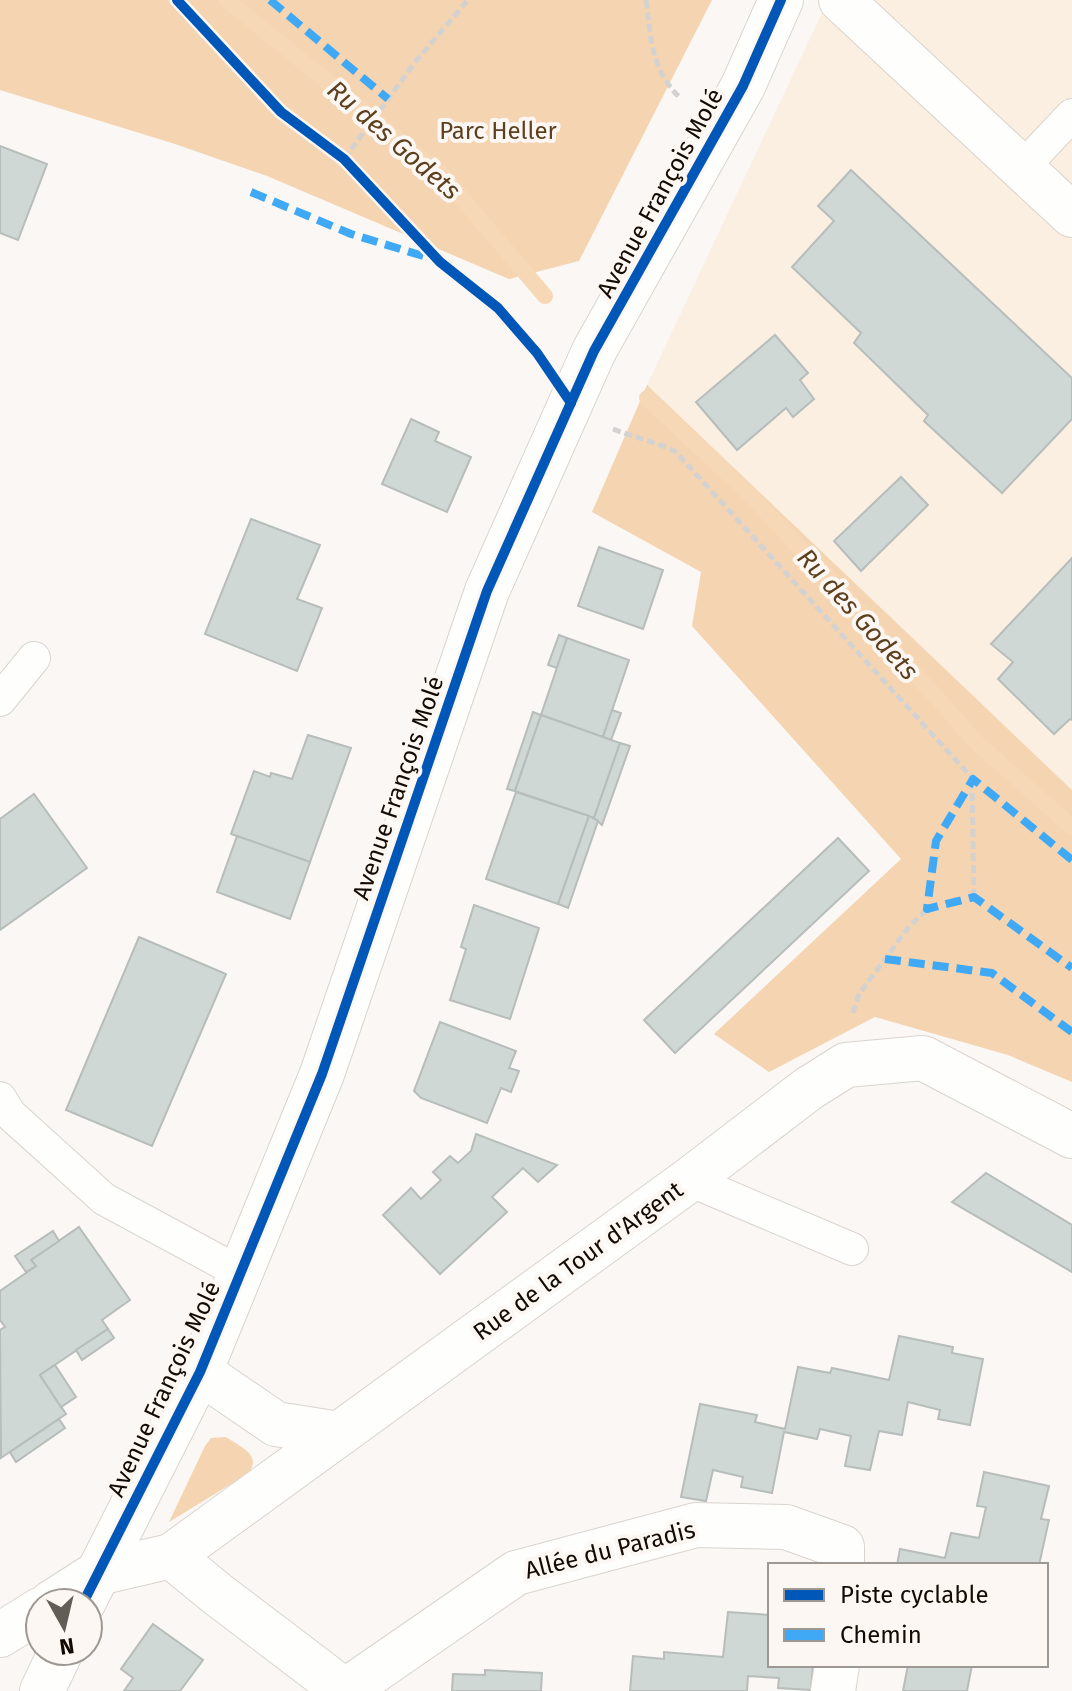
<svg xmlns="http://www.w3.org/2000/svg" width="1072" height="1691" font-family="'Fira Sans',sans-serif">
<rect width="100%" height="100%" fill="#faf7f4"/>
<path fill="#fbefe2" d="M828,0H1072V790L647,385Z"/>
<g fill="#f5d4b1">
<path d="M0,0H712L579,261L509,279L267,176L175,144L0,90Z"/>
<path d="M647,385L1072,790V1082L1008,1055L875,1017L769,1072L714,1034L901,859L692,626L701,572L592,512Z"/>
<path d="M226,1437C240,1447 262,1454 249,1473L169,1522L205,1446L211,1438Z"/>
</g>
<g fill="none" stroke-linecap="round" stroke-linejoin="round">
<g stroke="#f6d8b7" stroke-width="16">
<path d="M227,0L441,174L545,296"/>
<path d="M647,398L746,491L842,592L978,744L1072,827"/>
</g>
</g>
<g fill="#d0d8d6" stroke="#b6bdbb" stroke-width="2">
<path d="M0,146L47,164L18,240L0,233Z"/>
<path d="M851,170L1072,378V419L1002,493L924,421L928,415L854,343L861,333L792,267L834,221L818,206Z"/>
<path d="M775,335L808,373L800,380L814,399L793,417L786,408L737,450L696,402Z"/>
<path d="M411,419L439,432L435,441L471,457L447,512L382,484Z"/>
<path d="M901,477L928,505L861,571L834,541Z"/>
<path d="M251,519L320,545L297,599L322,608L297,671L205,634Z"/>
<path d="M599,547L663,570L643,629L578,606Z"/>
<path d="M1072,558V720L1070,719L1054,734L998,679L1013,662L991,644Z"/>
<path d="M559,635L567,638L557,668L548,665Z"/>
<path d="M567,638L629,660L603,737L541,715Z"/>
<path d="M612,710L621,713L611,740L603,737Z"/>
<path d="M533,712L541,715L515,791L507,789Z"/>
<path d="M541,715L620,743L594,818L515,791Z"/>
<path d="M308,735L351,748L310,862L231,834L254,771L270,777L271,773L292,779Z"/>
<path d="M620,743L630,746L602,825L594,818Z"/>
<path d="M516,792L589,816L558,904L486,879Z"/>
<path d="M34,794L87,868L0,930V819Z"/>
<path d="M589,816L598,821L568,908L558,904Z"/>
<path d="M237,836L310,862L290,919L217,892Z"/>
<path d="M838,838L869,871L675,1053L644,1020Z"/>
<path d="M474,905L539,928L510,1019L450,1000L466,949L461,947Z"/>
<path d="M139,937L226,974L152,1146L66,1110Z"/>
<path d="M440,1022L516,1051L509,1068L519,1071L511,1092L501,1088L487,1123L421,1098L414,1091Z"/>
<path d="M476,1134L557,1165L538,1182L523,1168L492,1197L507,1212L440,1274L383,1215L411,1188L421,1199L441,1180L433,1172L450,1156L458,1163L471,1151Z"/>
<path d="M986,1173L1072,1225V1272L952,1202Z"/>
<path d="M79,1227L130,1300L102,1320L108,1329L40,1375L66,1414L1,1458L0,1330L5,1327L0,1320V1291L36,1266L31,1260Z"/>
<path d="M53,1231L59,1241L31,1260L36,1266L26,1272L15,1256Z"/>
<path d="M108,1329L114,1338L82,1360L76,1350Z"/>
<path d="M899,1336L953,1347L952,1353L983,1359L970,1425L938,1419L940,1410L908,1402L902,1435L879,1431L870,1470L845,1466L851,1436L820,1429L817,1439L784,1432L772,1493L741,1487L743,1477L713,1470L706,1501L681,1497L700,1404L757,1415L755,1422L785,1429L798,1367L830,1373L832,1368L889,1380Z"/>
<path d="M55,1365L76,1397L61,1407L40,1375Z"/>
<path d="M59,1419L65,1428L16,1462L10,1452Z"/>
<path d="M984,1472L1049,1486L1041,1519L1049,1520L1039,1565H897L900,1549L945,1558L951,1533L979,1538L986,1507L977,1506Z"/>
<path d="M728,1612L770,1615V1665H813L811,1690L778,1688L779,1678L748,1676L747,1691H630L633,1656L664,1659V1652L723,1657Z"/>
<path d="M153,1624L203,1660L180,1691H124L133,1678L121,1669Z"/>
<path d="M905,1665H972L967,1691H903L908,1665Z"/>
<path d="M485,1670L542,1673L541,1691H452L453,1674L485,1675Z"/>
</g>
<g fill="none" stroke-linecap="round" stroke-linejoin="round">
<g stroke="#dad4cd" stroke-width="34">
<g id="service">
<path d="M1022,168L1072,115"/>
<path d="M0,700L34,658"/>
<path d="M0,1098L10,1114L104,1199L241,1273"/>
<path d="M689,1180L852,1249"/>
</g>
</g>
<g stroke="#dad4cd" stroke-width="46">
<g id="minor">
<path d="M841,0L1072,215"/>
<path d="M200,1372L276,1424L339,1434"/>
<path d="M171,1556L216,1593L345,1691"/>
<path d="M51,1603L98,1573L171,1556L689,1180L808,1089L846,1065L923,1058L1072,1136"/>
<path d="M83,1603L200,1372L322,1074L487,591L594,351L743,86L781,0"/>
<path d="M0,1635L40,1610"/>
<path d="M42,1691L61,1651"/>
<path d="M345,1691L516,1573L696,1525L786,1527L842,1547V1565"/>
<path d="M833,1691L837,1665"/>
</g>
</g>
<g stroke="#d4d2d1" stroke-width="5" stroke-dasharray="8 4" stroke-linecap="butt">
<path d="M646,0C651,39 651,70 681,99"/>
<path d="M344,159L416,61L468,0"/>
<path d="M613,429C634,437 655,442 675,451L973,779"/>
<path d="M972,781L974,897"/>
<path d="M853,1013L859,994L908,928L927,909"/>
</g>
<use href="#service" stroke="#fefefd" stroke-width="32"/>
<use href="#minor" stroke="#fefefd" stroke-width="44"/>
<g stroke="#3fa9f5" stroke-width="8" stroke-dasharray="16 8" stroke-linecap="butt">
<path d="M270,0L388,99"/>
<path d="M251,192L351,234L433,259"/>
<path d="M1072,860L973,779L936,841L927,909L974,897L1072,968"/>
<path d="M885,959L992,973L1072,1032"/>
</g>
<g stroke="#fcf7f2" stroke-width="15">
<g id="cycleway">
<path d="M177,0L281,112L344,159L440,262L498,308L537,353L571,403"/>
<path d="M83,1603L200,1372L322,1074L487,591L594,351L743,86L781,0"/>
</g>
</g>
<use href="#cycleway" stroke="#0057b8" stroke-width="10"/>
</g>
<g text-anchor="middle" stroke-width="8" stroke-linejoin="round" paint-order="stroke">
<g font-size="24" fill="#5d401f" stroke="#fcf7f2">
<text x="498" y="139">Parc Heller</text>
</g>
<g font-size="24" fill="#120a03" stroke="#fcf7f2">
<text transform="translate(660 193) rotate(-61)" y="8">Avenue François Molé</text>
<text transform="translate(398 788) rotate(-71)" y="8">Avenue François Molé</text>
<text transform="translate(578 1261) rotate(-36)" y="8">Rue de la Tour d'Argent</text>
<text transform="translate(164 1389) rotate(-65)" y="8">Avenue François Molé</text>
<text transform="translate(610 1550) rotate(-14)" y="8">Allée du Paradis</text>
</g>
<g font-size="26" font-style="italic" fill="#5c3f1e" stroke="#fcf7f2">
<text transform="translate(394 140) rotate(41)" y="9">Ru des Godets</text>
<text transform="translate(858 614) rotate(48)" y="9">Ru des Godets</text>
</g>
</g>
<rect x="768" y="1563" width="280" height="104" fill="#fcf7f2" stroke="#9e9892" stroke-width="2"/>
<rect x="784" y="1589" width="40" height="12" fill="#0057b8" stroke="#9e9892" stroke-width="2"/>
<text x="840" y="1603" font-size="24" fill="#120a03">Piste cyclable</text>
<rect x="784" y="1629" width="40" height="12" fill="#3fa9f5" stroke="#9e9892" stroke-width="2"/>
<text x="840" y="1643" font-size="24" fill="#120a03">Chemin</text>
<g transform="translate(64 1627) rotate(172)"><circle r="38" fill="#fcf7f2" stroke="#9e9892" stroke-width="2"/>
<path d="M0-6L14 30L0 20L-14 30Z" fill="#635d57"/>
<text y="-12" font-size="22" font-weight="bold" text-anchor="middle" fill="#120a03">N</text>
</g>
</svg>
